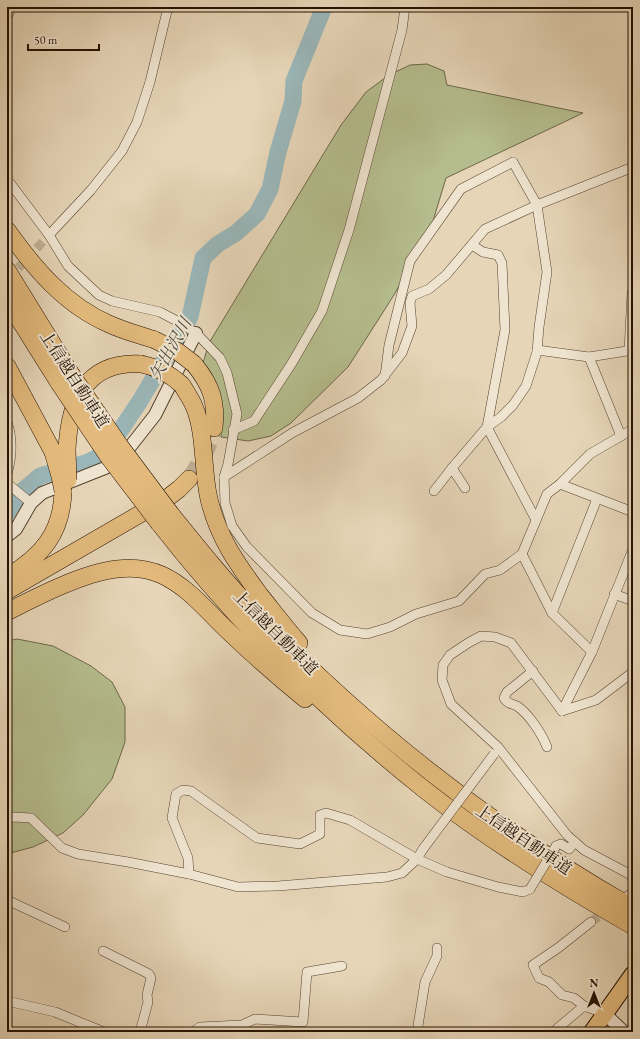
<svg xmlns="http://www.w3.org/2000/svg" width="640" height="1039" font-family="'EB Garamond','Noto Serif JP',serif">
<rect width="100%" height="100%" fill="#e6d5b7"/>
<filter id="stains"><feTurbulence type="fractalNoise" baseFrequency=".005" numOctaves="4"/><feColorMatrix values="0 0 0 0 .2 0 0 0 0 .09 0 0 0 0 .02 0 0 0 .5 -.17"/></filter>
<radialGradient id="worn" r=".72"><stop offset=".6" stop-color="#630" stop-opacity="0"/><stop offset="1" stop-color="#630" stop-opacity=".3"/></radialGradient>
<g fill="#b5bd8e" stroke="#6c6748">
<path d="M427,64L444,71L447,85L583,113L446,178L430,231L394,295L348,367L291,423L271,436L248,441L221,437L222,411L203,363L209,343L341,125L366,92L389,75L410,65Z"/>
<path d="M17,639L53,646L91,666L112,682L125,707V742L112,779L83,815L63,833L33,847L7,854V641Z"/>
</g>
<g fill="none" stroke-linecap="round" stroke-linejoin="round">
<path stroke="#9ab6b8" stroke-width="17" d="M7,513L20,493L40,476L86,463L100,456L122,428L140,401L190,317L203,258L218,244L236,233L257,214L270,189L278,152L293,101L294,81L324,7"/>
<g stroke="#bfae93" stroke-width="9" stroke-dasharray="9 4.5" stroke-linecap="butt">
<path d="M9,278L49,235"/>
<path d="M591,922L609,909"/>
</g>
<path stroke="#bfae93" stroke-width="17" stroke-dasharray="17 8" stroke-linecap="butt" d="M189,479C201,463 209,446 214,428"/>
<g stroke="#54422e" stroke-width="10">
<g id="minor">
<path d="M7,17L12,7"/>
<path d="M7,182L10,183L49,235L68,266L99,295L112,301L160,312L177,321L196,333L220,358L227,373L237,414L228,464L224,477L225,503L232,526L247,547L312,613L340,630L367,634L390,627L416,614L459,601L485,574L500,570L522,554L547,494L560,484L590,454L633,429"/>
<path d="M49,235L91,190L122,151L137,122L150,82L168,7"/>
<path d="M537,350L589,357L621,436"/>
<path d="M629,351L632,293"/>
<path d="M589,357L633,350"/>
<path d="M385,376L389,345L410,261L461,189L513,162L537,205L547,272L539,327L537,352L526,386L513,405L501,417L487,427L505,330L502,263L498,255L483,252L472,245"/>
<path d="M7,422C13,438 12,458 7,474"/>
<path d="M233,430L254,421L292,363L322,311L349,230L402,30L405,7"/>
<path d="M224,477L292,433L358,398L381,380L402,353L412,326L410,303L412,296L429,289L446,275L485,229L537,205L633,167"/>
<path d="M7,483L31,503"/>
<path d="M560,484L633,512"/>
<path d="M465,488L452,468L487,427L536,520"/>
<path d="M434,491L452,468"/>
<path d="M522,554L552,613L592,652"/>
<path d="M614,594L633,601"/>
<path d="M552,613L597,499"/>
<path d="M533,671L507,692L504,698C507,704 511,703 517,706C529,714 542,734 547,747"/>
<path d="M562,711L511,643L495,637L481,636L468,643L450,655L443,665L442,680L451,704L498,747L567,835L584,850L633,876"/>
<path d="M562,711L592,652L633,549"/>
<path d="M562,711L596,700L633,672"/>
<path d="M7,819L13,817L31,818L62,848L78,854L128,862L189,874L238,887L278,886L387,877L402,873L417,859L423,849"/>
<path d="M556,846L561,844L569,849L575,842"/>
<path d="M189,874L188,858L172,818L176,794L183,790L191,791L257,838L300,844L320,834V815L326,813L350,820L417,859L447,872L498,887L523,892L530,889"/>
<path d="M628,896L633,892"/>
<path d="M7,900L65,927"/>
<path d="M103,951L149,974L151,978L147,995L148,1002L140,1032"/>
<path d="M7,1001L55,1012L104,1032"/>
<path d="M584,1006L574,998L562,995L549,982L539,978L533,965L558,948L591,922"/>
<path d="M193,1032L200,1027L242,1025L255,1019L303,1022L307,972L342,966"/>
<path d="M417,1032L425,982L437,956V948"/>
<path d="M553,1032L584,1006L604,1013"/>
</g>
</g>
<g stroke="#54422e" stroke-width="14">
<g id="tertiary">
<path d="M7,536L16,529L31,503L42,493L105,468L122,457L155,415L196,333"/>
<path d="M604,1013L624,1032"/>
</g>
</g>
<g stroke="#241101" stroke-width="18">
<path id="trunk" d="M592,1032L633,974"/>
</g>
<g stroke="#241101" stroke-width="18">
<g id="motorway">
<path d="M7,230C34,268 65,305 109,324C124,331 140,335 155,340"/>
<path d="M7,270L71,374"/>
<path d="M7,300L59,383"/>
<path d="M194,364C211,385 217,401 214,428"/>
<path d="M7,366L53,452"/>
<path d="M182,385C186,392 191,399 194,406C206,435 202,469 209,499C218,537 237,564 260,595C273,611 285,627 299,643"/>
<path d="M67,450C69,402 85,361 141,364"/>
<path d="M170,513C199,549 228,585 260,618C370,732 496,830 633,908"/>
<path d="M159,523C237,623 326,711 425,790C490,841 561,885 633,926"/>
<path d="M7,577C42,556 62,533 63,491"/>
<path d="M7,591L166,499L179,489L189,479"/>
<path d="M7,612C36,597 85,572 117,569C132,567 149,569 162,575C188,587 207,611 227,630C252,654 278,677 305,699"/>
</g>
</g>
<use href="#minor" stroke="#efe4d0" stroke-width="9"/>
<use href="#tertiary" stroke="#efe4d0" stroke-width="12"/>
<use href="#trunk" stroke="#e3ba7c" stroke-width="16"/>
<use href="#motorway" stroke="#e3ba7c" stroke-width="17"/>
<g stroke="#54422e" stroke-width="10" stroke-linecap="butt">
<g id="minor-bridge">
<path d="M423,849L494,754"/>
<path d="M530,889L556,846"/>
</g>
</g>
<g stroke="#241101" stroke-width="18" stroke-linecap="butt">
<g id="motorway-bridge">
<path d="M155,340L177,351L194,364"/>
<path d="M141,364C157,367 170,374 182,385"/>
<path d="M71,374L120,446L170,513"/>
<path d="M59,383L108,456L159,523"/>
<path d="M67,450L68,480"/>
<path d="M53,452L60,476L63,491"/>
</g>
</g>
<use href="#minor-bridge" stroke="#efe4d0" stroke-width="9"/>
<use href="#motorway-bridge" stroke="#e3ba7c" stroke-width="17"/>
</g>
<g text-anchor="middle" stroke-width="4" stroke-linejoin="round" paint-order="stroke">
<g font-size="16" fill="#241101" stroke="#efe4d0">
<text transform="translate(75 379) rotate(57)" y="6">上信越自動車道</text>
<text transform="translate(276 632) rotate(45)" y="6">上信越自動車道</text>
<text transform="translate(524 839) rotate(34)" y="6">上信越自動車道</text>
</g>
<g font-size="17" font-style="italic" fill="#4d4b41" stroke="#efe4d0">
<text transform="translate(170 349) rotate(-61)" y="6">矢出沢川</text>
</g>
</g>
<rect width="640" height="1039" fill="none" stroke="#e6d5b7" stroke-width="24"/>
<rect x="8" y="8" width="624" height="1023" fill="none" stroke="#241101" stroke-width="2"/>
<rect x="12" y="12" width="616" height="1015" fill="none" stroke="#241101"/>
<g transform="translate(594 993)" stroke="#efe4d0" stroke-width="3" paint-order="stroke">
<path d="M0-3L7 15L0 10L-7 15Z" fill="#241101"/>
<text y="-6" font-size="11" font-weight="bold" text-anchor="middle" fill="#241101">N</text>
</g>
<path d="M28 44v6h71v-6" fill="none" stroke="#241101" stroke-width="2"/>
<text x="34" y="44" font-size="12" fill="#241101" stroke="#efe4d0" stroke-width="3" paint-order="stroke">50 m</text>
<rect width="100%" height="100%" filter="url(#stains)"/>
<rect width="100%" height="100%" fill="url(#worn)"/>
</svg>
